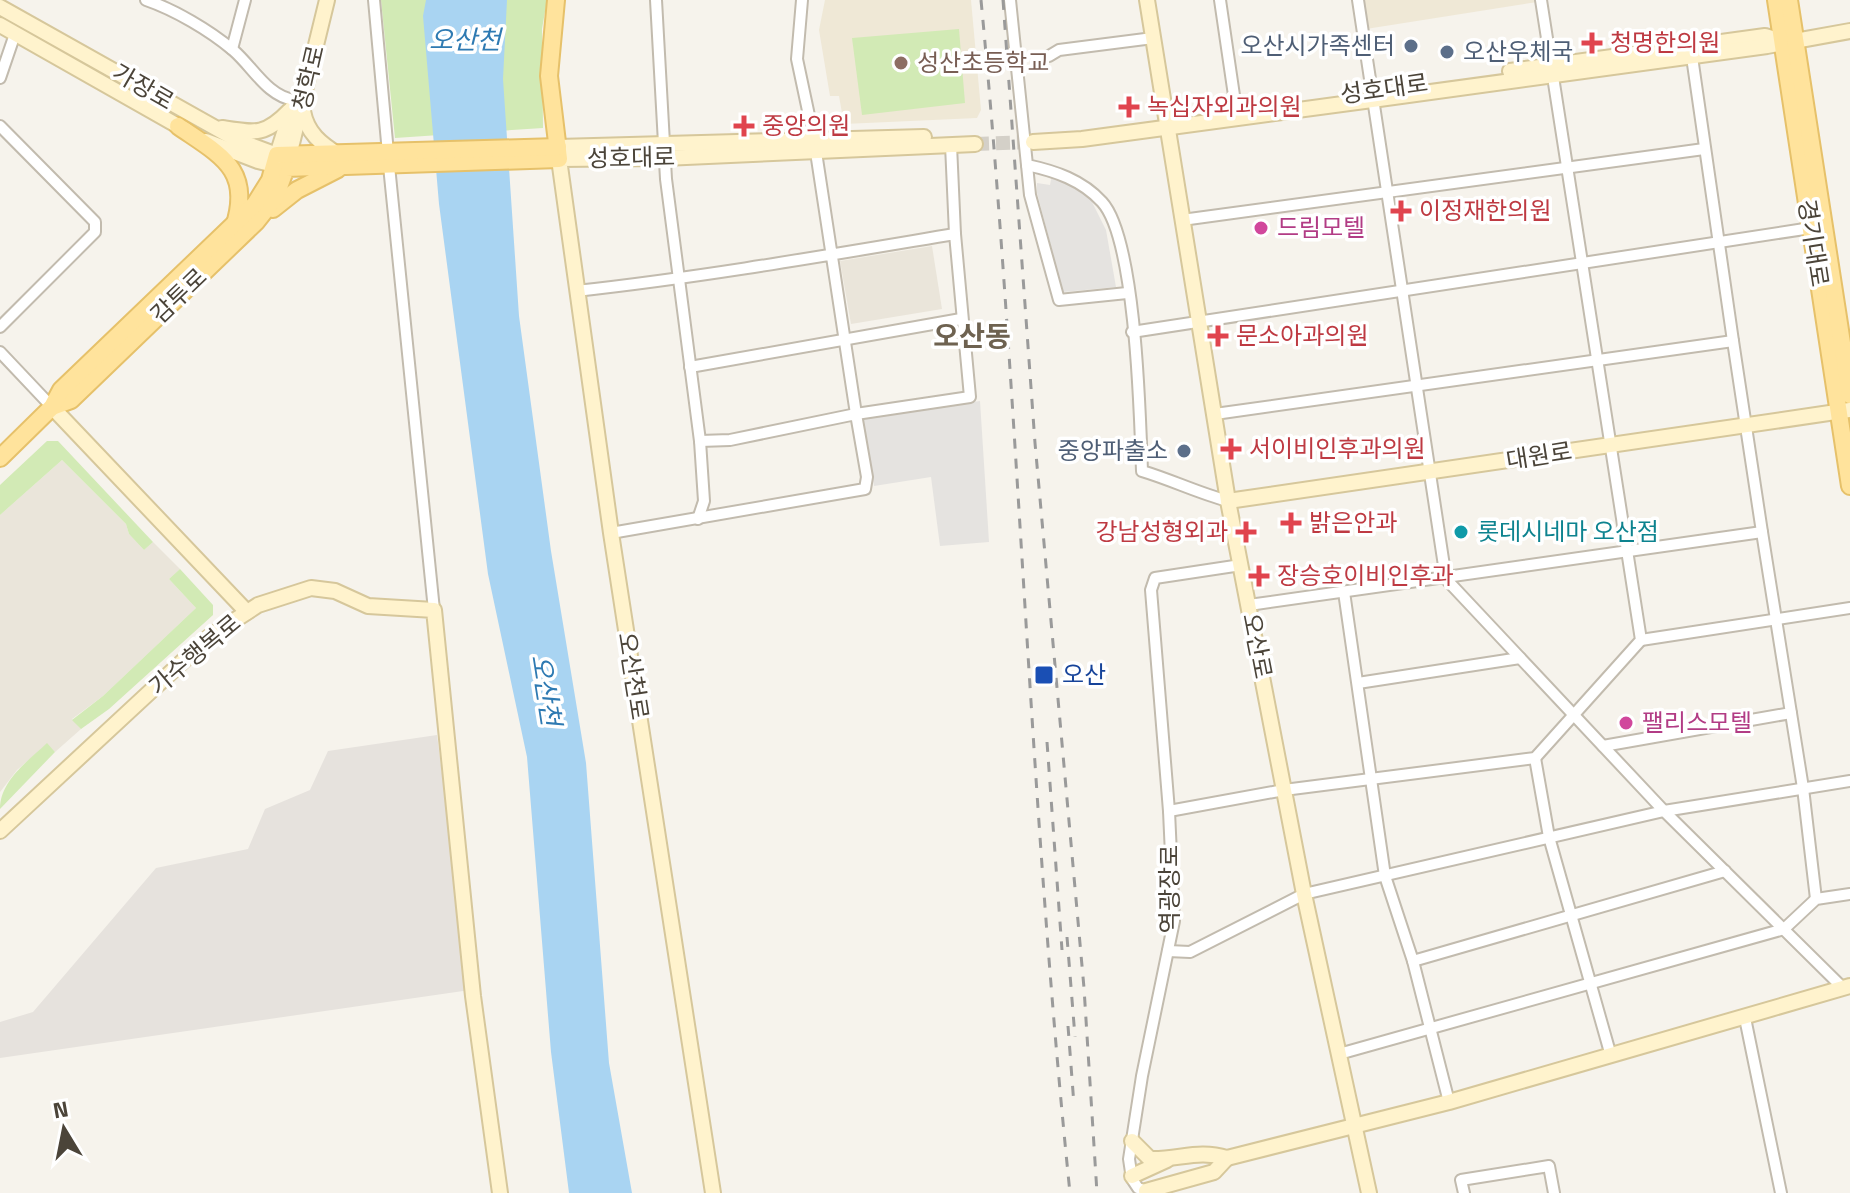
<svg xmlns="http://www.w3.org/2000/svg" width="1850" height="1193" font-family="'Titillium Web','Noto Sans KR',sans-serif">
<rect width="100%" height="100%" fill="#f6f3ec"/>
<g fill="#eae5da">
<path d="M932,246L942,309L851,324L840,261Z"/>
<path d="M62,460L126,524L129,534L144,550L153,542L180,569L169,579L196,608L103,696L72,719L81,729L55,752L47,744L17,770L0,792V515Z"/>
</g>
<path fill="#e6e2dd" d="M437,735L470,990L0,1058V1022L33,1012L156,868L248,849L265,809L310,790L328,751Z"/>
<g fill="#efe8d6">
<path d="M825,0H971L981,110L977,118L844,124L839,96H830L819,30Z"/>
<path d="M1362,0H1536L1537,2L1366,29Z"/>
</g>
<g fill="#d2eab5">
<path d="M381,0H547L542,29L543,128L395,138Z"/>
<path d="M959,29L965,103L862,115L852,38Z"/>
<path d="M47,441H58L153,542L144,550L129,534L126,524L62,460L0,515V485Z"/>
<path d="M180,569L213,605V615L109,709L81,729L72,720L103,696L196,608L169,579Z"/>
<path d="M47,743L55,752L0,809C0,781 27,762 47,743Z"/>
</g>
<g fill="#e5e3e0">
<path d="M1052,174L1087,192L1106,230L1116,287L1063,292L1037,193V183L1050,185Z"/>
<path d="M980,401L989,542L940,546L931,477L874,486L863,419Z"/>
</g>
<path fill="#a9d4f2" d="M426,0H507L503,79L519,316L551,551L586,763L609,1063L632,1193H569L551,1052L527,757L488,574L439,204L423,16Z"/>
<g fill="none" stroke-linecap="round" stroke-linejoin="round">
<path stroke="#d4d0c8" stroke-width="14" stroke-dasharray="14 7" stroke-linecap="butt" d="M975,144L1033,142"/>
<g stroke="#c2bbae" stroke-width="14">
<g id="street">
<path d="M146,0C175,10 209,30 233,50C253,67 267,96 294,100"/>
<path d="M374,0L388,153"/>
<path d="M656,0L666,179L700,441L704,501L698,519"/>
<path d="M1010,0L1027,165C1055,171 1082,180 1102,202C1136,239 1140,416 1142,471C1172,480 1198,493 1228,501"/>
<path d="M1220,0L1236,109"/>
<path d="M1358,0L1446,579L1664,811L1843,988"/>
<path d="M232,49L245,0"/>
<path d="M1049,56L1059,50L1153,38"/>
<path d="M1692,57L1733,341"/>
<path d="M0,78L15,34"/>
<path d="M0,126L95,222V232L0,327"/>
<path d="M951,145L955,234"/>
<path d="M1027,165L1030,195L1059,300L1127,293"/>
<path d="M389,166L434,610"/>
<path d="M1182,220L1704,149"/>
<path d="M576,291C703,277 829,255 955,234L970,397L856,414L814,139L797,59L802,0"/>
<path d="M1132,332L1811,228"/>
<path d="M0,352L52,407"/>
<path d="M690,367L961,319"/>
<path d="M1215,414L1733,341L1762,532L1249,605"/>
<path d="M1762,532L1803,788L1816,899"/>
<path d="M611,533L865,489L867,477L856,414L730,440L700,441"/>
<path d="M1344,592L1385,876L1413,961L1725,871"/>
<path d="M1641,640L1850,608"/>
<path d="M1358,683L1520,658"/>
<path d="M1603,746L1791,713"/>
<path d="M1535,758L1549,837L1611,1056"/>
<path d="M1169,811L1284,790L1535,758L1641,640L1541,0"/>
<path d="M1168,951L1190,952L1304,894L1664,811L1850,781"/>
<path d="M1413,961L1449,1102"/>
<path d="M1745,1018L1781,1193"/>
<path d="M1339,1054L1784,929L1816,899L1850,894"/>
<path d="M1146,1191L1138,1188L1132,1179L1129,1159L1142,1076L1174,921L1169,811L1151,590L1155,578L1241,565"/>
<path d="M1464,1193L1461,1180L1549,1166L1554,1193"/>
</g>
</g>
<g stroke="#d6c79b" stroke-width="18">
<g id="secondary">
<path d="M1147,0L1228,501L1304,894L1369,1193"/>
<path d="M0,7L237,140L277,155L292,108"/>
<path d="M0,25L187,131"/>
<path d="M1510,71L1765,36L1782,41"/>
<path d="M303,111C307,133 321,144 339,155"/>
<path d="M222,128C255,133 265,136 289,111"/>
<path d="M206,141L258,161L286,168L327,0"/>
<path d="M1033,142L1082,139L1372,100L1767,46L1850,31"/>
<path d="M558,147L924,137"/>
<path d="M52,407L247,612"/>
<path d="M1228,501L1850,410"/>
<path d="M0,831L209,637L258,605L311,588L335,591L368,606L434,610L473,996L500,1193"/>
<path d="M1132,1141L1150,1159C1179,1160 1198,1149 1227,1158L1449,1102L1850,986"/>
<path d="M1132,1176L1167,1160"/>
<path d="M1146,1191L1214,1172L1227,1158"/>
<path d="M713,1193L611,533L559,159L664,158L975,144"/>
</g>
</g>
<g stroke="#e6c16a" stroke-width="20">
<g id="primary">
<path d="M1776,0L1850,486"/>
<path d="M1789,0L1850,395"/>
<path d="M178,126C220,155 253,169 234,227"/>
<path d="M273,209L297,190L338,169"/>
<path d="M52,407L71,400L256,222L275,198L286,168L559,159L549,76L556,0"/>
<path d="M0,458L52,407L61,390L255,204L270,180L277,155L558,147"/>
</g>
</g>
<use href="#street" stroke="#fff" stroke-width="10"/>
<use href="#secondary" stroke="#fff3cd" stroke-width="14"/>
<use href="#primary" stroke="#ffe39c" stroke-width="16"/>
<g stroke="#9a9a9a" stroke-width="3" stroke-dasharray="10 10" stroke-linecap="butt">
<path d="M981,0C1019,397 1029,796 1070,1193"/>
<path d="M1003,0L1035,443L1084,988L1097,1193"/>
<path d="M1047,742L1062,950"/>
<path d="M1067,937L1075,1037"/>
<path d="M1068,1026L1074,1105"/>
</g>
</g>
<g fill="#e0444e" stroke="#fff" stroke-width="3">
<path d="M1588 31h8v8h8v8h-8v8h-8v-8h-8v-8h8z"/>
<path d="M1125 95h8v8h8v8h-8v8h-8v-8h-8v-8h8z"/>
<path d="M740 114h8v8h8v8h-8v8h-8v-8h-8v-8h8z"/>
<path d="M1397 199h8v8h8v8h-8v8h-8v-8h-8v-8h8z"/>
<path d="M1214 324h8v8h8v8h-8v8h-8v-8h-8v-8h8z"/>
<path d="M1227 437h8v8h8v8h-8v8h-8v-8h-8v-8h8z"/>
<path d="M1287 511h8v8h8v8h-8v8h-8v-8h-8v-8h8z"/>
<path d="M1242 520h8v8h8v8h-8v8h-8v-8h-8v-8h8z"/>
<path d="M1255 564h8v8h8v8h-8v8h-8v-8h-8v-8h8z"/>
</g>
<g fill="#5c6f8a" stroke="#fff" stroke-width="3">
<circle cx="1411" cy="46" r="8"/>
<circle cx="1447" cy="52" r="8"/>
<circle cx="1184" cy="451" r="8"/>
</g>
<circle fill="#8d6e63" stroke="#fff" stroke-width="3" cx="901" cy="63" r="8"/>
<g fill="#d1479c" stroke="#fff" stroke-width="3">
<circle cx="1261" cy="228" r="8"/>
<circle cx="1626" cy="723" r="8"/>
</g>
<circle fill="#0f9aa8" stroke="#fff" stroke-width="3" cx="1461" cy="532" r="8"/>
<rect fill="#1a4fb4" stroke="#fff" stroke-width="3" x="1034" y="665" width="20" height="20" rx="4"/>
<g text-anchor="middle" stroke-width="7" stroke-linejoin="round" paint-order="stroke">
<g font-size="24" fill="#be3a42" stroke="#fff" text-anchor="start">
<text x="1610" y="51">청명한의원</text>
<text x="1147" y="115">녹십자외과의원</text>
<text x="762" y="134">중앙의원</text>
<text x="1419" y="219">이정재한의원</text>
<text x="1236" y="344">문소아과의원</text>
<text x="1249" y="457">서이비인후과의원</text>
<text x="1309" y="531">밝은안과</text>
<text x="1228" y="540" text-anchor="end">강남성형외과</text>
<text x="1277" y="584">장승호이비인후과</text>
</g>
<g font-size="24" fill="#4e5e75" stroke="#fff" text-anchor="end">
<text x="1395" y="54">오산시가족센터</text>
<text x="1463" y="60" text-anchor="start">오산우체국</text>
<text x="1168" y="459">중앙파출소</text>
</g>
<g font-size="24" fill="#785e54" stroke="#fff" text-anchor="start">
<text x="917" y="71">성산초등학교</text>
</g>
<g font-size="24" fill="#4b4439" stroke="#fff">
<text transform="translate(309 78) rotate(-77)" y="8">청학로</text>
<text transform="translate(143 87) rotate(30)" y="8">가장로</text>
<text transform="translate(1384 89) rotate(-8)" y="8">성호대로</text>
<text transform="translate(631 158) rotate(-1)" y="8">성호대로</text>
<text transform="translate(1813 243) rotate(81)" y="8">경기대로</text>
<text transform="translate(179 296) rotate(-44)" y="8">감투로</text>
<text transform="translate(1539 456) rotate(-9)" y="8">대원로</text>
<text transform="translate(1257 646) rotate(79)" y="8">오산로</text>
<text transform="translate(195 655) rotate(-40)" y="8">가수행복로</text>
<text transform="translate(633 676) rotate(81)" y="8">오산천로</text>
<text transform="translate(1170 889) rotate(-90)" y="8">역광장로</text>
</g>
<g font-size="24" fill="#b23c85" stroke="#fff" text-anchor="start">
<text x="1277" y="236">드림모텔</text>
<text x="1642" y="731">팰리스모텔</text>
</g>
<g font-size="24" fill="#0d838f" stroke="#fff" text-anchor="start">
<text x="1477" y="540">롯데시네마 오산점</text>
</g>
<g font-size="24" fill="#164399" stroke="#fff" text-anchor="start">
<text x="1062" y="683">오산</text>
</g>
<g font-size="26" font-style="italic" fill="#2e7ab2" stroke="#fff">
<text x="465" y="49">오산천</text>
<text transform="translate(546 690) rotate(81)" y="9">오산천</text>
</g>
<g font-size="28" font-weight="bold" fill="#6e6250" stroke="#fff">
<text x="972" y="346">오산동</text>
</g>
</g>
<g transform="translate(64 1129) rotate(350)" stroke="#ffffff" stroke-width="6" paint-order="stroke">
<path d="M0-6L14 30L0 20L-14 30Z" fill="#4b4439"/>
<text y="-12" font-size="22" font-weight="bold" text-anchor="middle" fill="#4b4439">N</text>
</g>
</svg>
